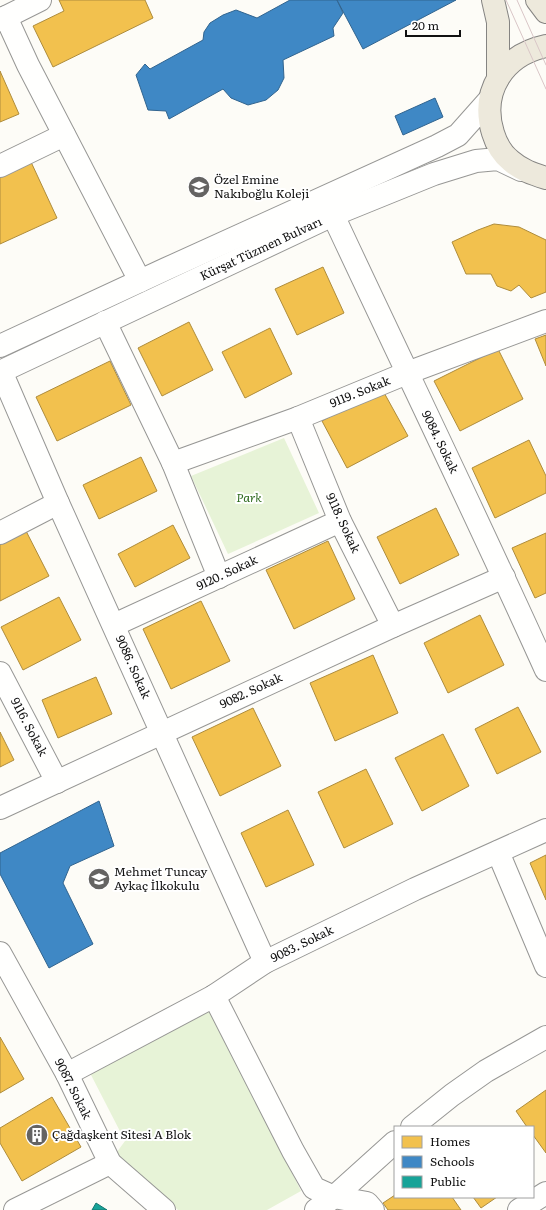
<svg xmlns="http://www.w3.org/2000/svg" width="546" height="1210" font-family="Literata,serif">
<rect width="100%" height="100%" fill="#fdfcf7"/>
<g fill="#e7f3d7">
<path d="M284,438L319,513L228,554L191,476Z"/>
<path d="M210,1007L301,1191L267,1210H178L114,1156L125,1141L90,1073Z"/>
</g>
<g fill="#f2c14e" stroke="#ae8c3c">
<path d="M59,0H145L153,18L53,67L33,26L64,11Z"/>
<path d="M0,71L19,114L0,122Z"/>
<path d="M31,162L57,218L0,244V176Z"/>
<path d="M494,224L519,227L546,240V292L531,298L519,285L511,291L497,286L491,274H466L452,242L478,230Z"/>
<path d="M323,267L344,313L297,335L275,289Z"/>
<path d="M189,322L213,370L162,396L138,348Z"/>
<path d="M270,328L292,374L245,398L222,352Z"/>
<path d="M546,335V366L535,339Z"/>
<path d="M498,349L523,399L460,431L434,381Z"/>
<path d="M110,361L131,405L57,441L36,397Z"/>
<path d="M382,389L408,436L347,468L322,421Z"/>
<path d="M529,440L546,476V493L495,518L472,468Z"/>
<path d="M141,457L157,491L99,519L83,485Z"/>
<path d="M436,508L459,555L400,584L377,537Z"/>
<path d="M173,525L190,558L135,587L118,554Z"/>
<path d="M25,529L49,576L0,601V542Z"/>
<path d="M546,533V593L535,598L512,548Z"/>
<path d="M328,541L355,599L294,629L266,570Z"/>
<path d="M59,597L81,640L23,670L1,627Z"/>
<path d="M201,601L230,661L171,689L143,629Z"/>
<path d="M480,615L504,665L448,693L424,643Z"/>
<path d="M373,655L398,713L335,741L310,683Z"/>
<path d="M96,677L112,714L58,738L42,700Z"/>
<path d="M518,707L541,752L497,774L475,729Z"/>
<path d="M253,708L281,766L220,796L192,737Z"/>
<path d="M0,732L14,760L0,767Z"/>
<path d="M443,734L469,786L422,811L395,758Z"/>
<path d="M366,769L393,824L344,848L318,792Z"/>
<path d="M288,810L314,865L266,887L241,833Z"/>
<path d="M546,855V900L530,863Z"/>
<path d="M0,1037L24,1079L0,1093Z"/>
<path d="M546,1090V1153L533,1135V1127H527L516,1111Z"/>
<path d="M52,1097L81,1147L22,1181L0,1143V1128Z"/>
<path d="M395,1195V1197H452L461,1210H388L383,1203Z"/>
<path d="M473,1197H497L481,1208Z"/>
</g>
<g fill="#3f88c5" stroke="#31648f">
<path d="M290,0H337L343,13L333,28L334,36L283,60L284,78L278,90L266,100L248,105L231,98L223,89L169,119L166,111L148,110L136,75L145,64L150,69L203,40L204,32L210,23L223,15L236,10L257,18Z"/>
<path d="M337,0H456L363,49Z"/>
<path d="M435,98L443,117L403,135L395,116Z"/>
<path d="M99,801L114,846L70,866L63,883L93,944L49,968L0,874V853Z"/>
</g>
<path fill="#17a398" stroke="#157770" d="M96,1203L107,1210H92Z"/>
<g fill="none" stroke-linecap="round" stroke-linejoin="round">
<g stroke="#979795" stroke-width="24">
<g id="minor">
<path d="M6,17L28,65L140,281"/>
<path d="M0,20L40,0"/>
<path d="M0,166L64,135"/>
<path d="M333,215C404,367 477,517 546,670"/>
<path d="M105,322L173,463L219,577"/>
<path d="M0,346L166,269L437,146L458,135L490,99"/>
<path d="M1,371L58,503L265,962"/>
<path d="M0,372L333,215L434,174L476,161L498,159L521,170"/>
<path d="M298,418L340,521L393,626"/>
<path d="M173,463L298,418L407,373L546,321"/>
<path d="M0,533L58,503"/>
<path d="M114,625L340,521"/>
<path d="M0,673L57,782"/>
<path d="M0,808L393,626L504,577"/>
<path d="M498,852L546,966"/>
<path d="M0,953L67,1074L110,1163L164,1210"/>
<path d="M214,996L293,1151L314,1188L334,1197L367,1203L373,1210"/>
<path d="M67,1074L214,996L265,962L415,889L546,830"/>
<path d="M412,1127L452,1095L486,1071L546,1037"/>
<path d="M15,1210L110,1163"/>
<path d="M316,1210L334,1197L395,1142"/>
<path d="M519,1210L546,1193"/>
</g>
</g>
<g stroke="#858482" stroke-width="24">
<g id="major">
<path d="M493,0L498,22V78"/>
<path d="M537,0L546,12"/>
<path d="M546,46C504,55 480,91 493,133C496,143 502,154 511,161C521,170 533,174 546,178"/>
</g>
</g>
<use href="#minor" stroke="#fffffe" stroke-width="22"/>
<use href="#major" stroke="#ede9dc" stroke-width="22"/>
<g stroke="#d9c6c7" stroke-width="1">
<path d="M506,0L546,89"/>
<path d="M517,0L546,65"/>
</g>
</g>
<defs>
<g id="school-disc" transform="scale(1.15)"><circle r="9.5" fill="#646362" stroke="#fff"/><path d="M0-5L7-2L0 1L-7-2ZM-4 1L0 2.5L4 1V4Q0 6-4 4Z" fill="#fff"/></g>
<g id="building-disc" transform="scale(1.15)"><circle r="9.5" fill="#646362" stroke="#fff"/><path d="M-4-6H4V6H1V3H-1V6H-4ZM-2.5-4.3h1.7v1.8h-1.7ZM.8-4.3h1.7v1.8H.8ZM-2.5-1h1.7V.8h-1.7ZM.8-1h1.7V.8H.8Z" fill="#fff"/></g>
</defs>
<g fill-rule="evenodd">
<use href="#school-disc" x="199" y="187"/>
<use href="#school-disc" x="99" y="879"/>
<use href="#building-disc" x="37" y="1135"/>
</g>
<g text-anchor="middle" stroke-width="4" stroke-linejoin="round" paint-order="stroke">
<g font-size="12" fill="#111" stroke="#fff" text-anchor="start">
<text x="214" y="184">Özel Emine<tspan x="214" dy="14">Nakıboğlu Koleji</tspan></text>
<text x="114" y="876">Mehmet Tuncay<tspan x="114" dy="14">Aykaç İlkokulu</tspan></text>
<text x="52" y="1139">Çağdaşkent Sitesi A Blok</text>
</g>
<g font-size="12" fill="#111" stroke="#fff">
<text transform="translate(261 249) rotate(-25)" y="4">Kürşat Tüzmen Bulvarı</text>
<text transform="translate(360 392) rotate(-22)" y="4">9119. Sokak</text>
<text transform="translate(440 442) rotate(64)" y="4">9084. Sokak</text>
<text transform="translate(343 523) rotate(65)" y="4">9118. Sokak</text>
<text transform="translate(227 573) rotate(-25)" y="4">9120. Sokak</text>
<text transform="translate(133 667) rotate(66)" y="4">9086. Sokak</text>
<text transform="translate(251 691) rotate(-25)" y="4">9082. Sokak</text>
<text transform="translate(29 727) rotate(62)" y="4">9116. Sokak</text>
<text transform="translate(302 944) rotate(-26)" y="4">9083. Sokak</text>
<text transform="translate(73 1089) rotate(63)" y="4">9087. Sokak</text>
</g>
<g font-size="12" font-style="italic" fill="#2f6b1f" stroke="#fff">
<text x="249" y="502">Park</text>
</g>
</g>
<rect x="394" y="1126" width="140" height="72" fill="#ffffff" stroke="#a0a0a0"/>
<rect x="402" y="1136" width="20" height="12" fill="#f2c14e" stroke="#a0a0a0"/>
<text x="430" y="1146" font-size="12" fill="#111111">Homes</text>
<rect x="402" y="1156" width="20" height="12" fill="#3f88c5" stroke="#a0a0a0"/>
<text x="430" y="1166" font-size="12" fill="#111111">Schools</text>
<rect x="402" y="1176" width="20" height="12" fill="#17a398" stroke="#a0a0a0"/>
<text x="430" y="1186" font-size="12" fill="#111111">Public</text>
<path d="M406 30v6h54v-6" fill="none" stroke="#111111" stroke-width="2"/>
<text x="412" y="30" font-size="12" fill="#111111" stroke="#ffffff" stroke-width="3" paint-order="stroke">20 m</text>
</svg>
